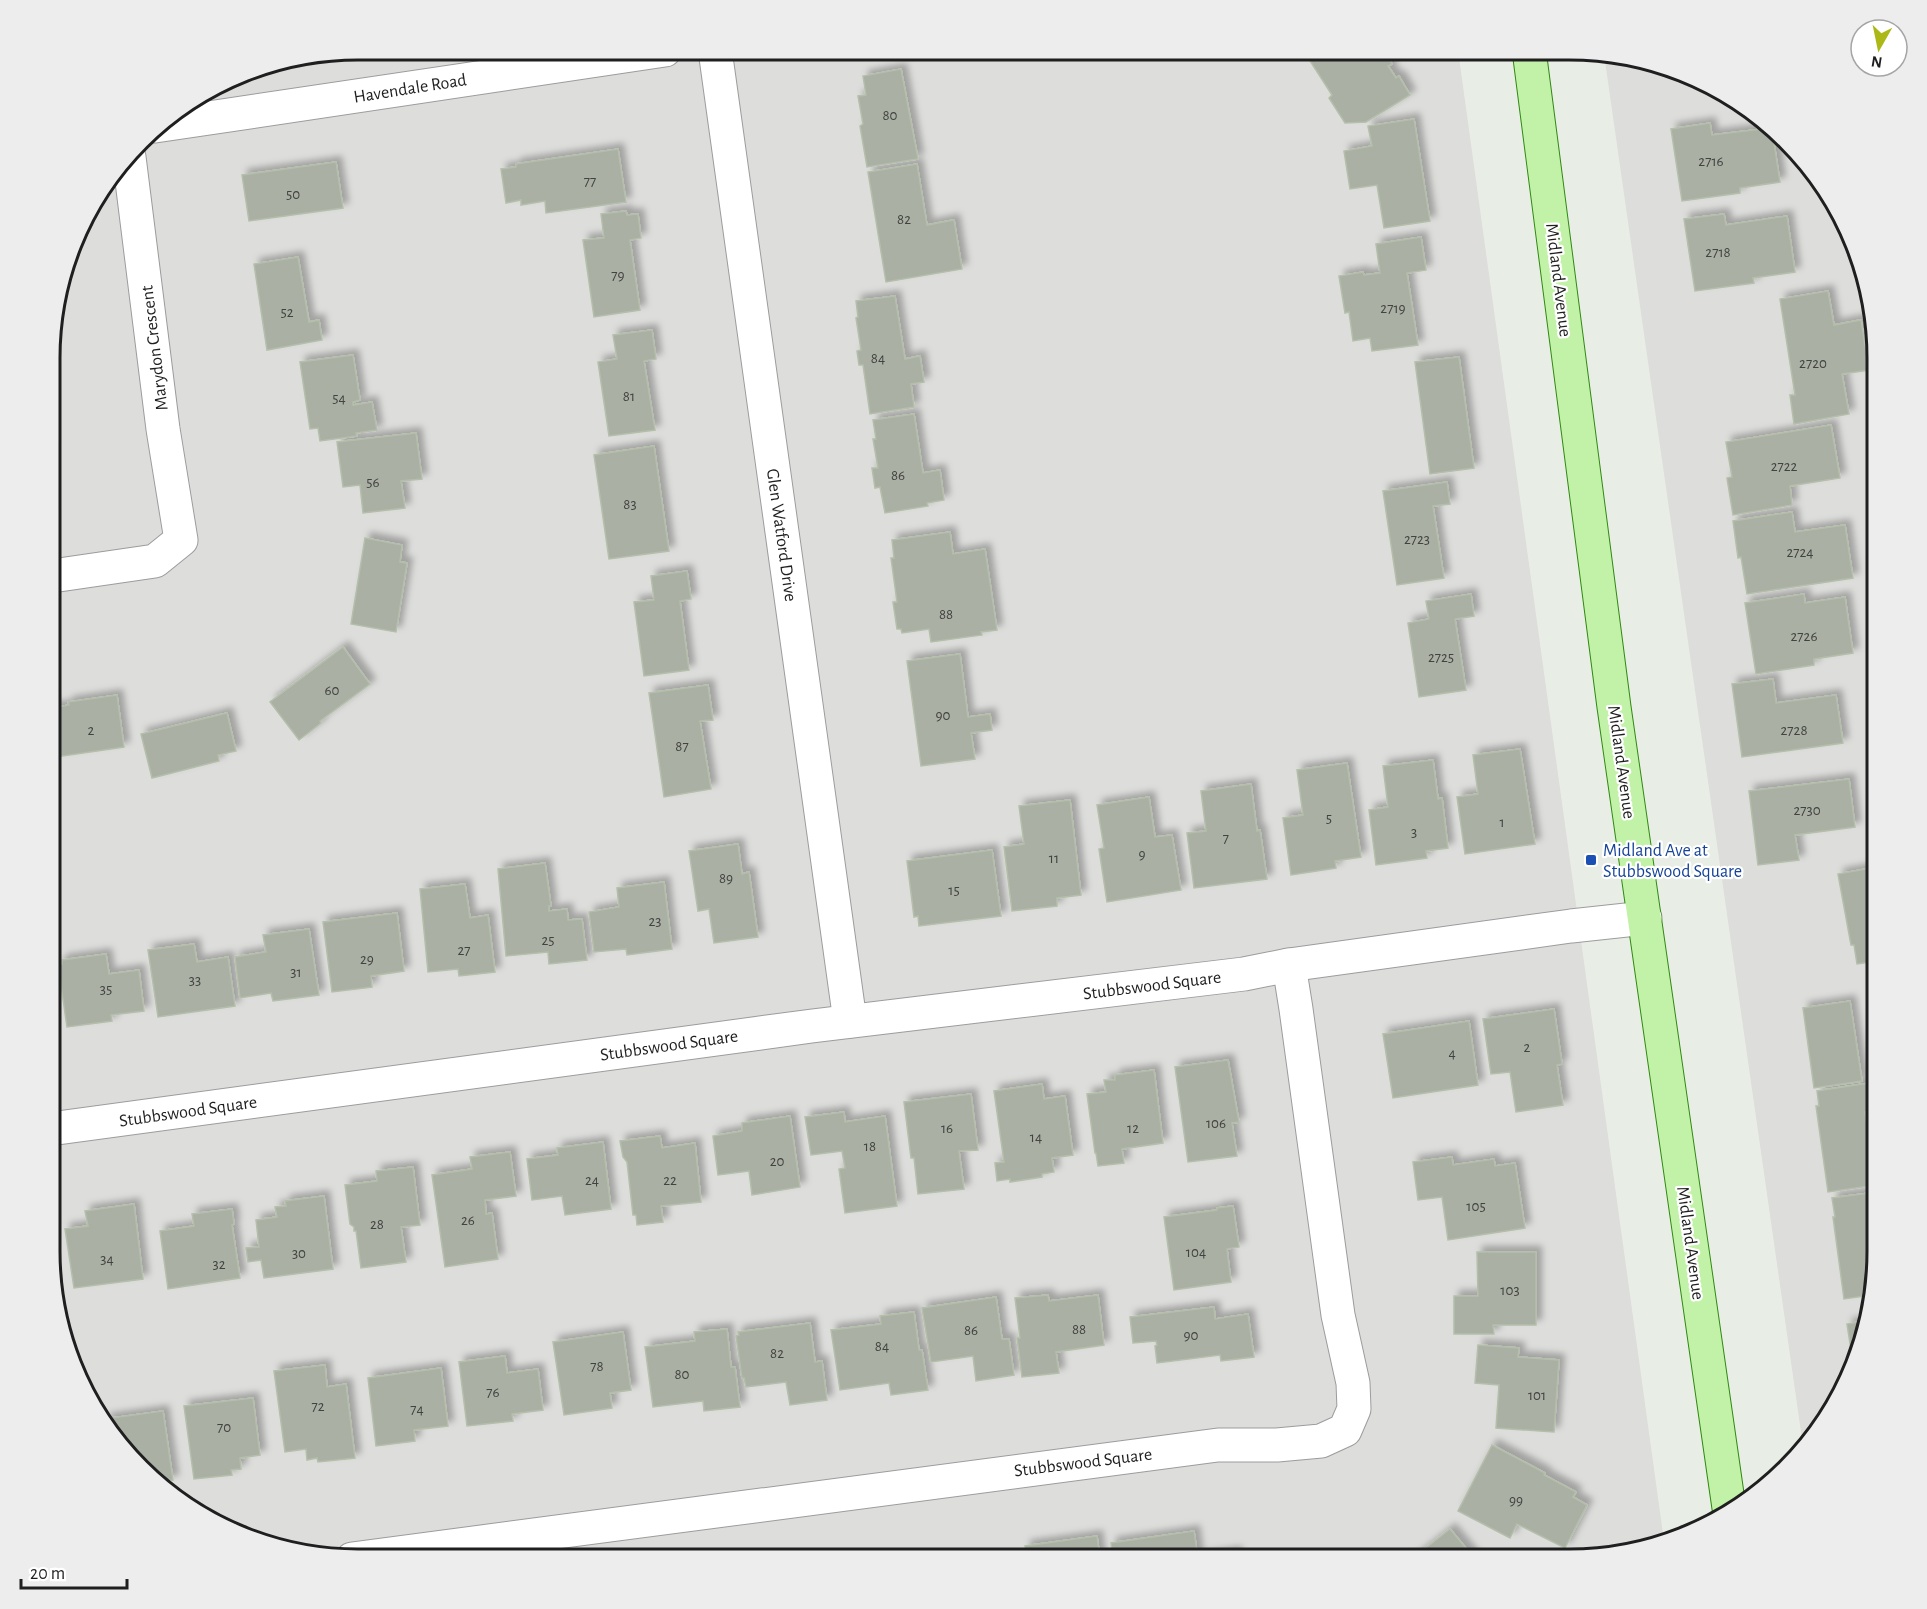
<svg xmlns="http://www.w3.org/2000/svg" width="1927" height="1609" font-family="'Alegreya Sans',sans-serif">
<defs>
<filter id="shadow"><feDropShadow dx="5.5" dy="-5.5" stdDeviation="3" flood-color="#0004"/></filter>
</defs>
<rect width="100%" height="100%" fill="#e8eee6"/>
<g fill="#dddddc">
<path d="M358,50H1458L1664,1541L1569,1559H338L240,1536L140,1469L81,1387L50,1272L52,317L91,204L155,126L258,66Z"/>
<path d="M1604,54L1687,73L1787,140L1854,240L1877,358V1272L1854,1369L1803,1446Z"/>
</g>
<g fill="#abb0a5" stroke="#b4bfaa" stroke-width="1.5" filter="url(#shadow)">
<path d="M1303,50H1383L1392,64L1388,66L1396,78L1399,76L1410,95L1366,122L1345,123L1329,98L1332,95Z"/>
<path d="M901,69L918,159L867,167L860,126L863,124L858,96L866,95L863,76Z"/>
<path d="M1414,119L1430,221L1384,228L1377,185L1350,189L1344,151L1372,146L1368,126Z"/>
<path d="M1710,123L1712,135L1770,128L1772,130L1780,182L1740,188V193L1682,201L1671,129Z"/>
<path d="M618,149L626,202L546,213L545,201L521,205V200L506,203L501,169L516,167V164Z"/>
<path d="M336,162L343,208L249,221L242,175Z"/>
<path d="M917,164L927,225L954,220L962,269L886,282L868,172Z"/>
<path d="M626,211L627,215L638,214L641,238L630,240L640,310L594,317L583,240L604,238L601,214Z"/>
<path d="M1724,214L1726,225L1787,216L1795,272L1753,278L1754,283L1695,291L1684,219Z"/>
<path d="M1421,237L1426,270L1407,273L1418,345L1372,351L1370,338L1353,341L1349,312L1345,313L1339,276L1363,272L1364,275L1380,273L1376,244Z"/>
<path d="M298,257L309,322L319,320L322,340L267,350L254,264Z"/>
<path d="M1828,291L1834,325L1861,320L1869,370L1842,374L1849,414L1794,424L1790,395H1795L1780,299Z"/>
<path d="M895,296L905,359L920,356L924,382L911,384L914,407L870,414L863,365H859L857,351L861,350L856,318L858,317L856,301Z"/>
<path d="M652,330L656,359L644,361L655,430L609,436L598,362L617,359L613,335Z"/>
<path d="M353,355L360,400L353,402V405L372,402L377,430L356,433L357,436L320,441L318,428L310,429L300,362Z"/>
<path d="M1459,357L1474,468L1430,474L1415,362Z"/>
<path d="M914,414L923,473L940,470L944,500L927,503L928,506L885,513L880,487L875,488L872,468H878L873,439H876L873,420Z"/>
<path d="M1831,425L1840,478L1790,486L1792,505L1733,515L1727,478L1732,477L1726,442Z"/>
<path d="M416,433L422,479L401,481L405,508L363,513L360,485L343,487L337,442Z"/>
<path d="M654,446L669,551L609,559L594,455Z"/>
<path d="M1447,482L1450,504L1433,506L1444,578L1397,585L1383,491Z"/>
<path d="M1792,512L1795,532L1845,525L1853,578L1747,594L1741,557L1738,558L1733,521Z"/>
<path d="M950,532L953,554L985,549L997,630L981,632L982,635L931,642L929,629L902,633L901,629H897L893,602H897L891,558H894L892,540Z"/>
<path d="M365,538L402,545L400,562L407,563L396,632L351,624Z"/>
<path d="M687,571L691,599L680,601L689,670L644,676L634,602L654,600L651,576Z"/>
<path d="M1471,594L1474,616L1455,619L1466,690L1419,697L1408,623L1429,619L1426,601Z"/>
<path d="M1804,594L1805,603L1845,597L1853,653L1814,659V665L1756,674L1745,603Z"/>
<path d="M343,647L370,684L320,721L321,723L299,740L270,702Z"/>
<path d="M960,654L968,717L990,714L992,730L971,733L975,759L921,766L907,661Z"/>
<path d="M1773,679L1776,703L1836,695L1843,743L1742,757L1732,684Z"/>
<path d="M708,685L713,720L700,721L711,789L664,797L649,693Z"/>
<path d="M117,695L124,747L56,757L51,720V705L53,708L69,705L68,702Z"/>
<path d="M227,713L236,751L218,755L219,761L152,778L141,734Z"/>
<path d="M1520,749L1535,844L1465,854L1457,797L1478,794L1473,755Z"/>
<path d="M1433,760L1438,799L1442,798L1448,848L1426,851L1427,858L1376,865L1369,810L1388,807L1383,766Z"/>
<path d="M1347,763L1361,857L1335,861L1336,868L1291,875L1283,818L1303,815L1297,770Z"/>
<path d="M1849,779L1855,827L1795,835L1799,860L1758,865L1749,791Z"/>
<path d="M1251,784L1257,831L1260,830L1267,879L1194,888L1187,833L1206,831L1201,791Z"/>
<path d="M1149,797L1155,837L1172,835L1181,890L1107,902L1099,849L1104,848L1097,805Z"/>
<path d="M1070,800L1081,895L1057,898V906L1012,911L1004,847L1024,844L1019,806Z"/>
<path d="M738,844L742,874L749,872L758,937L714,943L709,909L698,911L689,851Z"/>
<path d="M992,850L1001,916L919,926L918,916L914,917L907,861Z"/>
<path d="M545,863L551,906H549V911L567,909L568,920L582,919L587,960L549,964L548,952L506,956L498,869Z"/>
<path d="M1877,867V961L1857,964L1854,945H1851L1838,874Z"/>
<path d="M664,882L672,949L627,955L626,949L594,952L589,912L619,907L617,888Z"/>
<path d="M465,884L470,918L488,915L495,972L459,976L458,969L428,972L420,889Z"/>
<path d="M397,913L404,971L371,976L372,987L332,992L323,922Z"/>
<path d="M309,929L319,995L273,1001L271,993L240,998L235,957L266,952L263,935Z"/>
<path d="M194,944L197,962L228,957L235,1006L158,1017L148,950Z"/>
<path d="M106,954L109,974L139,970L144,1011L111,1015L112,1021L67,1027L58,964H62V960Z"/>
<path d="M1850,1001L1862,1081L1814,1088L1803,1008Z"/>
<path d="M1554,1009L1562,1064L1557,1065L1563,1105L1516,1112L1510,1072L1491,1074L1483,1019Z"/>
<path d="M1469,1021L1478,1085L1393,1098L1383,1034Z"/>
<path d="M1228,1060L1239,1122L1232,1123L1237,1156L1188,1162L1175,1067Z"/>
<path d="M1154,1070L1163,1143L1122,1149L1124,1163L1098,1166L1096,1153H1095L1087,1094L1106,1092L1104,1080H1115V1075Z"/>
<path d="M1869,1083L1872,1111L1865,1112L1870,1147L1877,1146V1170H1874L1876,1185L1828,1192L1816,1106H1819L1817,1091Z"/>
<path d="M1042,1084L1044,1099L1065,1096L1073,1155L1052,1158L1054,1172L1042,1174V1177L1010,1182V1179L997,1181L995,1163L1004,1162L994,1091Z"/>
<path d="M971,1094L978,1150L959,1151L964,1189L918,1194L914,1158H911L904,1102Z"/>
<path d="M844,1112L845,1122L885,1116L897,1206L845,1213L839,1169L845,1168L842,1151L811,1155L805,1117Z"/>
<path d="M790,1116L800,1187L752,1195L749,1171L718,1175L713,1136L742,1131V1123Z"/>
<path d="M660,1136L662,1148L695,1143L701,1202L661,1206L663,1222L637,1225L636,1215H633L627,1162L623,1157L620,1141Z"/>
<path d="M603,1142L611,1209L565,1215L562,1196L532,1200L527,1159L558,1155L557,1148Z"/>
<path d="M510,1152L516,1196L485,1200L486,1214L492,1213L498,1259L445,1267L432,1175L472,1169L470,1157Z"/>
<path d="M1452,1157L1453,1165L1494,1159L1495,1166L1515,1163L1525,1228L1448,1240L1442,1197L1418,1200L1413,1162Z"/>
<path d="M413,1167L420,1225L401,1227L406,1262L361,1268L356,1231H354V1227L350,1224L345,1185L377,1181L376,1171Z"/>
<path d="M1877,1192V1272L1871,1295L1844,1299L1833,1217H1835L1832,1198Z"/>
<path d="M324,1196L333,1269L264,1278L261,1260L248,1262L246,1248L259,1247L256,1220L277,1217L275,1207L286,1206L285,1201Z"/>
<path d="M134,1204L143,1279L74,1288L65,1229L88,1226L85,1211Z"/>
<path d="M1233,1206L1239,1247L1227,1249L1231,1282L1174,1290L1164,1217L1217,1210V1208Z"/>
<path d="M232,1209L234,1224L232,1225L240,1278L168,1289L160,1231L194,1226L192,1214Z"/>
<path d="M1477,1252H1536V1325H1493L1494,1334H1454V1296H1478Z"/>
<path d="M1048,1295L1049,1301L1098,1295L1104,1345L1056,1352L1059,1373L1022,1377L1017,1338H1020L1015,1298Z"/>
<path d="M996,1297L1002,1339H1009L1014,1375L976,1381L973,1356L931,1362L922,1308Z"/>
<path d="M1214,1307L1215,1319L1248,1314L1254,1357L1221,1361L1220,1355L1157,1363L1155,1346L1157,1345L1156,1341L1133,1343L1130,1317Z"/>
<path d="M914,1312L919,1350H922L928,1390L891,1395L889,1383L840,1390L831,1330L881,1324L880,1316Z"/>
<path d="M1865,1321L1854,1369L1847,1324Z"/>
<path d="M810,1323L815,1362L822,1361L827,1400L790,1405L786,1382L746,1387L744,1378H742L736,1336L739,1335L738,1332Z"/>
<path d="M727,1329L731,1367H735L740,1407L704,1411L703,1401L653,1407L645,1347L695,1341L694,1332Z"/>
<path d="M623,1332L631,1390L610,1393L612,1408L564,1415L553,1342Z"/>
<path d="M1478,1345L1519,1348L1518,1357L1559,1360L1554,1432L1496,1428L1499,1385L1475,1383Z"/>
<path d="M505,1356L507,1373L538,1369L543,1410L512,1414L513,1421L467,1426L459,1362Z"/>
<path d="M325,1365L327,1387L346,1384L355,1458L318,1462L317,1458L307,1460L306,1449L285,1452L274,1371Z"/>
<path d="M441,1368L448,1426L414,1430L415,1441L376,1446L368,1378Z"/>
<path d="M253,1398L260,1455L240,1458L241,1469L231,1470L232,1475L194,1479L184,1406Z"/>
<path d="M163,1411L173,1480L159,1482L140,1469L104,1419Z"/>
<path d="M1492,1445L1545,1473L1544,1475L1576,1492L1573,1497L1587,1505L1565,1548L1517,1524L1510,1538L1458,1511Z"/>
<path d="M1450,1529L1475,1559H1412Z"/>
<path d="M1194,1531L1198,1559H1113L1111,1543Z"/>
<path d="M1097,1536L1100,1559H1027L1025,1546Z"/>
<path d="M1236,1552L1237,1559H1201V1557Z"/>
</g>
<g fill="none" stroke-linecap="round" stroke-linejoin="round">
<g stroke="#9c9c9c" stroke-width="35">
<g id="minor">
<path d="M715,50L850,1021"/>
<path d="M155,126L665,50"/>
<path d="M52,576L155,561L181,540L163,429L129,157"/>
<path d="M50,1129L812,1026L1244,974L1289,965L1571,926L1645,918"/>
<path d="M352,1559L1218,1445H1277L1321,1441L1345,1430L1354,1409L1353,1383L1338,1315L1296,1009L1289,965"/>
</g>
</g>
<g stroke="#2f8910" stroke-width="35">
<path id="major" d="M1529,50L1614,707L1729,1508"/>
</g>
<use href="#minor" stroke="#fff" stroke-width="33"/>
<use href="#major" stroke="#c2f2a8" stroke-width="33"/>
</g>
<rect fill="#1a4fb4" stroke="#fff" stroke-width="2" x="1585" y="854" width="12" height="12" rx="3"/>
<g text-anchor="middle" stroke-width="4.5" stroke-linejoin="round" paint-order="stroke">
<g font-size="15" fill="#424340">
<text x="890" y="120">80</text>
<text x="1711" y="166">2716</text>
<text x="590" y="186">77</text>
<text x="293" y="199">50</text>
<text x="904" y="224">82</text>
<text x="1718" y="257">2718</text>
<text x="618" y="280">79</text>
<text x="1393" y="313">2719</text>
<text x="287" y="317">52</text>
<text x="878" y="363">84</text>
<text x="1813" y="368">2720</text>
<text x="629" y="401">81</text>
<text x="339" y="403">54</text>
<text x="1784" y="471">2722</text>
<text x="898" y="480">86</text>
<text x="373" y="487">56</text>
<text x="630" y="509">83</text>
<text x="1417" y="544">2723</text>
<text x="1800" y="557">2724</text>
<text x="946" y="619">88</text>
<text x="1804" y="641">2726</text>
<text x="1441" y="662">2725</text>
<text x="332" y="695">60</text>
<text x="943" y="720">90</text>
<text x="91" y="735">2</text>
<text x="1794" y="735">2728</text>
<text x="682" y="751">87</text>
<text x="1807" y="815">2730</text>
<text x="1329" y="823">5</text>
<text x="1502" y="827">1</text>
<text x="1414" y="837">3</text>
<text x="1226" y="843">7</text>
<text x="1142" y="859">9</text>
<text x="1054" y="863">11</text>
<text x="726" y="883">89</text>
<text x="954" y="895">15</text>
<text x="655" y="926">23</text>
<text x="548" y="945">25</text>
<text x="464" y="955">27</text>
<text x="367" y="964">29</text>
<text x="296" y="977">31</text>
<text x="195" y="985">33</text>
<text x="106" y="994">35</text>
<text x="1527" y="1052">2</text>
<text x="1452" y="1058">4</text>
<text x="1216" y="1128">106</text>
<text x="947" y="1133">16</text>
<text x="1133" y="1133">12</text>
<text x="1036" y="1142">14</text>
<text x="870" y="1151">18</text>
<text x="777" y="1166">20</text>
<text x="592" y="1185">24</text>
<text x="670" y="1185">22</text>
<text x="1476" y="1211">105</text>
<text x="468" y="1225">26</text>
<text x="377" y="1229">28</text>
<text x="1196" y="1257">104</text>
<text x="299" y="1258">30</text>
<text x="107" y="1264">34</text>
<text x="219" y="1269">32</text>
<text x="1510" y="1295">103</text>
<text x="1079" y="1334">88</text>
<text x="971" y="1335">86</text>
<text x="1191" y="1340">90</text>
<text x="882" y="1351">84</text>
<text x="777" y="1358">82</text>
<text x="597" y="1371">78</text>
<text x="682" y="1379">80</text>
<text x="493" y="1397">76</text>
<text x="1537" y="1400">101</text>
<text x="318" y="1411">72</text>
<text x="417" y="1414">74</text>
<text x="224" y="1432">70</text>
<text x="1516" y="1505">99</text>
</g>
<g font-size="18" fill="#1f1f1f" stroke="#fff">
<text transform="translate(410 88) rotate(-9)" y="6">Havendale Road</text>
<text transform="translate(1559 280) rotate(83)" y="6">Midland Avenue</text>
<text transform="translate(154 348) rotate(-97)" y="6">Marydon Crescent</text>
<text transform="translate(782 535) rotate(82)" y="6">Glen Watford Drive</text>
<text transform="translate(1622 762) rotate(82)" y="6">Midland Avenue</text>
<text transform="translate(1152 985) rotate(-7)" y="6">Stubbswood Square</text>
<text transform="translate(669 1045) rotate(-8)" y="6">Stubbswood Square</text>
<text transform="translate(188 1111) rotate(-8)" y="6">Stubbswood Square</text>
<text transform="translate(1691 1243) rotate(82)" y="6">Midland Avenue</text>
<text transform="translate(1083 1462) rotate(-7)" y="6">Stubbswood Square</text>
</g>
<g font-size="18" fill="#164399" stroke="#fff" text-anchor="start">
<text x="1603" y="856">Midland Ave at<tspan x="1603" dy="21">Stubbswood Square</tspan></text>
</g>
</g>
<path d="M0 0H1927V1609H0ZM358 60H1569A298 298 0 0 1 1867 358V1251A298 298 0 0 1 1569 1549H358A298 298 0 0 1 60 1251V358A298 298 0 0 1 358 60Z" fill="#ededed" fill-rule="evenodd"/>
<path fill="none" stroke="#1f1f1f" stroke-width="3" d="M358 60H1569A298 298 0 0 1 1867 358V1251A298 298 0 0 1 1569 1549H358A298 298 0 0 1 60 1251V358A298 298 0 0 1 358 60Z"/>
<g transform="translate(1879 48) rotate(189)"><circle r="28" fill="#ffffff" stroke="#a5a5a5" stroke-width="1.5"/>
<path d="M0-4.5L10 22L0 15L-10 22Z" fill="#acb816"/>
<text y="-9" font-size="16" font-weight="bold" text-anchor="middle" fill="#1f1f1f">N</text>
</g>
<path d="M21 1579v9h106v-9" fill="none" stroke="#1f1f1f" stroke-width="3"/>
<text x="30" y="1579" font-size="18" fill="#1f1f1f" stroke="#ffffff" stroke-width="4.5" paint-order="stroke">20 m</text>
</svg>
